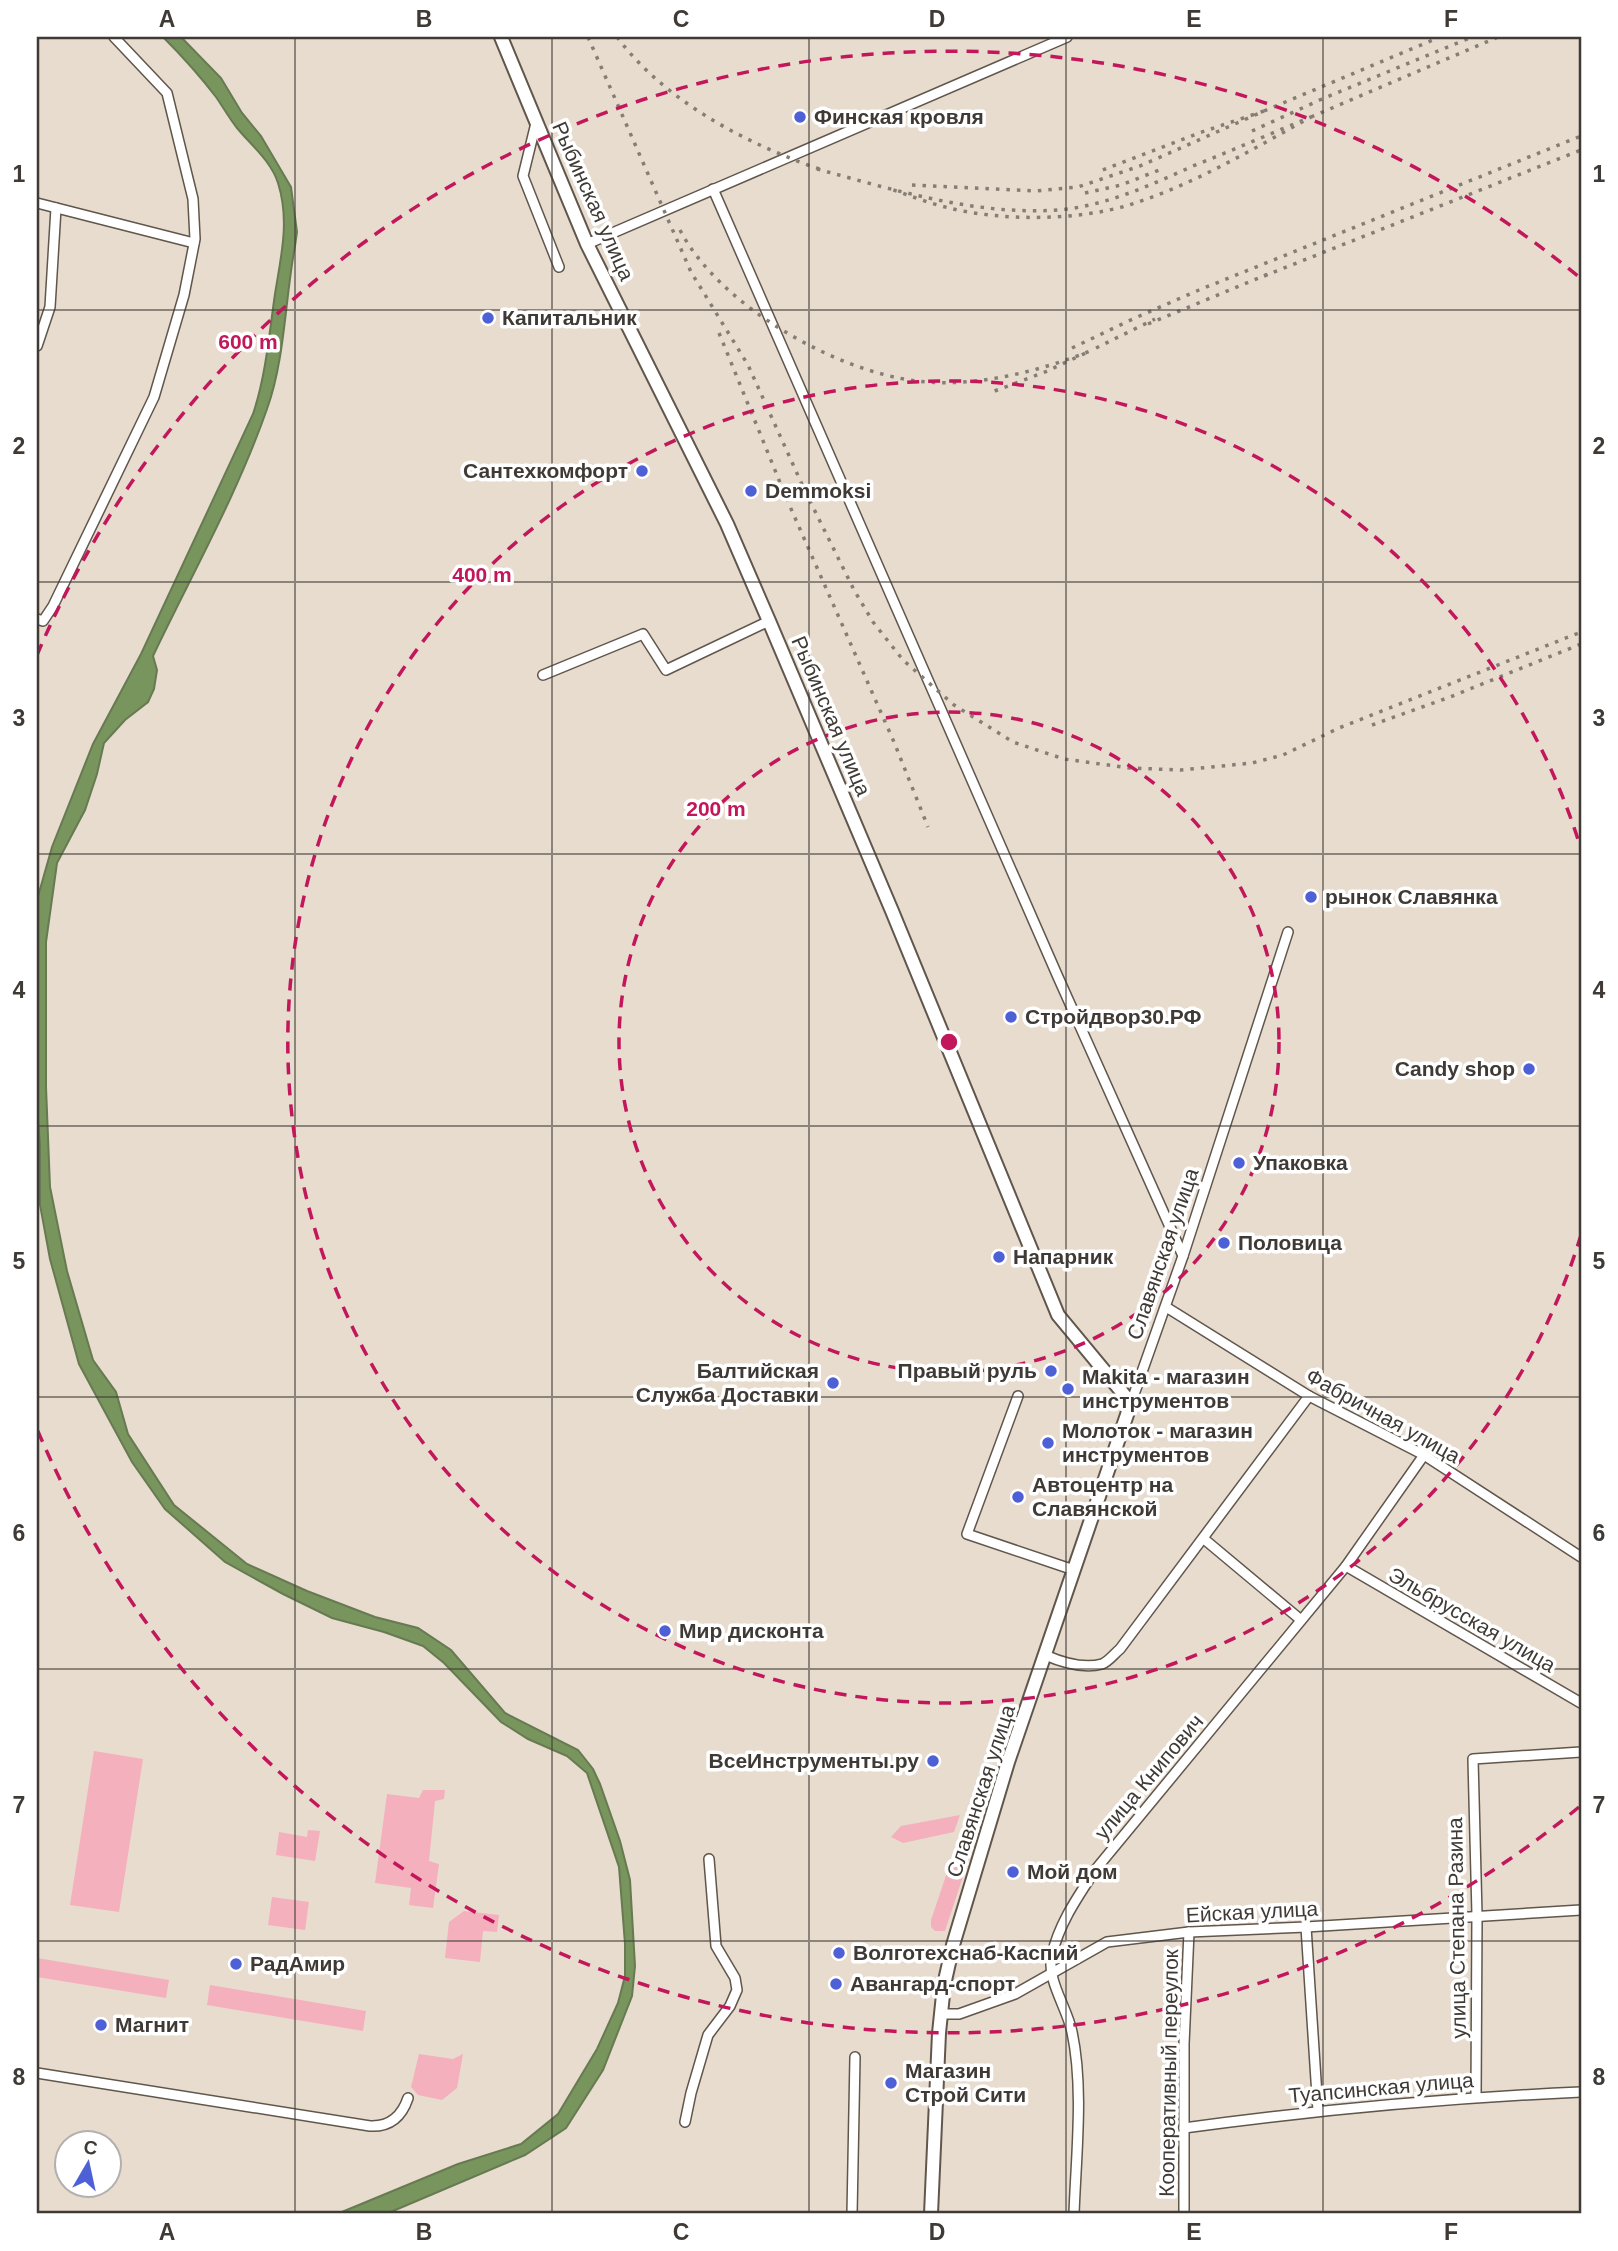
<svg xmlns="http://www.w3.org/2000/svg" width="1618" height="2251" font-family="Helvetica,sans-serif">
<rect width="100%" height="100%" fill="#e8dccf"/>
<g fill="#f4b0bd">
<path d="M94,1751L143,1759L119,1912L70,1905Z"/>
<path d="M423,1790H445L444,1799L435,1801L429,1861L439,1864L433,1908L409,1905L411,1888L375,1883L387,1794L419,1798Z"/>
<path d="M960,1815L954,1832L903,1843L891,1837L901,1826Z"/>
<path d="M308,1830L320,1831L315,1861L276,1855L279,1832L307,1837Z"/>
<path d="M963,1840L971,1845V1852L945,1931H935L931,1927V1920L957,1843Z"/>
<path d="M272,1897L309,1902L305,1930L268,1925Z"/>
<path d="M464,1911L499,1915L497,1932L483,1931L480,1962L445,1958L449,1922Z"/>
<path d="M37,1958L169,1980L166,1998L37,1977Z"/>
<path d="M210,1985L366,2011L363,2031L207,2005Z"/>
<path d="M419,2054L453,2059L463,2054L457,2088L442,2100L418,2095L411,2087Z"/>
</g>
<path fill="#78955d" stroke="#677a51" stroke-width="2" d="M163,37H181L221,78L242,113L261,136L291,187L297,232L295,246C285,299 285,359 267,409C237,495 192,574 153,656L157,670L154,689L148,702L125,720L104,743L97,774L85,810L57,863L46,942V1087L50,1187L67,1271L93,1360L116,1392L128,1434L174,1505L247,1564L307,1591L375,1617L418,1628L451,1650L505,1713L578,1750L593,1769L600,1784L620,1841L630,1880L635,1966L632,1996L603,2070L566,2128L525,2155L386,2214H337L458,2164L521,2144L558,2114L597,2049L618,2003L625,1976V1944L619,1867L587,1773L567,1756L528,1739L501,1722L444,1663L423,1646L384,1632L332,1618L283,1594L225,1562L165,1509L132,1462L79,1364L50,1259L40,1205V1145L37,1105V900L52,847L93,744L141,654L253,414C266,375 269,335 275,294C281,256 290,221 278,183C271,161 251,145 237,128C229,118 223,107 216,97C200,76 182,56 163,37Z"/>
<g fill="none" stroke-linecap="round" stroke-linejoin="round">
<g stroke="#60564b" stroke-width="12">
<g id="minor">
<path d="M536,123L523,176L559,267"/>
<path d="M713,189L1058,977L1183,1256"/>
<path d="M37,203L194,243"/>
<path d="M587,244L1067,37"/>
<path d="M37,346L50,307L56,208"/>
<path d="M37,619L43,621L53,606L154,397L184,295L195,239L193,199L167,93L114,37"/>
<path d="M543,675L643,634L666,670L769,621"/>
<path d="M1166,1307L1309,1396L1424,1455L1581,1557"/>
<path d="M1018,1396L967,1534L1074,1570"/>
<path d="M1131,1403L1183,1256L1288,932"/>
<path d="M1204,1539L1301,1620"/>
<path d="M1346,1566L1581,1703"/>
<path d="M1045,1655C1061,1662 1084,1669 1102,1664C1108,1662 1114,1654 1120,1649L1309,1396"/>
<path d="M1306,1927L1318,2111"/>
<path d="M941,2014H959L1015,1994L1107,1942L1189,1932L1306,1927L1581,1910"/>
<path d="M37,2073L370,2126C390,2127 402,2116 408,2098"/>
<path d="M1476,2097L1477,1915L1473,1759L1581,1752"/>
<path d="M685,2122L691,2093L708,2035L730,2006L737,1990L735,1978L716,1946L709,1859"/>
<path d="M1184,2128C1316,2110 1448,2098 1581,2092"/>
<path d="M852,2214L855,2057"/>
<path d="M1074,2214C1076,2156 1084,2088 1072,2032C1067,2007 1046,1980 1052,1955C1059,1923 1079,1895 1096,1869L1346,1566L1424,1455"/>
<path d="M1184,2214V2044L1189,1932"/>
</g>
</g>
<g stroke="#60564b" stroke-width="16">
<path id="secondary" d="M501,37L587,244L727,524L769,621L892,911L1058,1315L1131,1403L1008,1762L953,1945L944,1985L939,2033L931,2214"/>
</g>
<use href="#minor" stroke="#fff" stroke-width="9"/>
<use href="#secondary" stroke="#fff" stroke-width="12"/>
<g stroke="#867e75" stroke-width="3.5" stroke-dasharray="3.5 7" stroke-linecap="butt">
<path d="M588,37L691,272L748,365L805,491L854,590L873,622L903,660L954,705L1013,742L1064,759L1130,768L1181,770L1252,763L1283,755L1339,728L1581,632"/>
<path d="M617,37C658,92 722,130 785,156C798,161 812,168 826,170"/>
<path d="M1264,111L1440,37"/>
<path d="M1311,117L1498,37"/>
<path d="M1252,131L1322,99L1472,37"/>
<path d="M817,169C898,191 984,218 1068,209C1112,203 1153,184 1193,166C1233,150 1272,133 1311,117C1253,149 1193,185 1129,205C1076,221 1002,221 949,208C928,203 908,195 888,188"/>
<path d="M912,185L1036,191L1078,187L1140,166L1264,111L1199,133L1097,172"/>
<path d="M1085,193L1121,185L1162,169"/>
<path d="M680,230C719,305 834,371 917,381C973,388 1038,372 1090,351L1045,372L992,392"/>
<path d="M1264,276L1581,150"/>
<path d="M1148,324L1273,272"/>
<path d="M719,333L788,502L894,742L928,827"/>
<path d="M1072,348L1135,318L1199,290L1581,136"/>
<path d="M1096,348L1155,319"/>
<path d="M1372,725L1450,697L1581,644"/>
</g>
</g>
<path fill="none" stroke="#3f3a35" stroke-width="2" stroke-opacity="0.55" d="M295,37V2214M552,37V2214M809,37V2214M1066,37V2214M1323,37V2214M37,310H1581M37,582H1581M37,854H1581M37,1126H1581M37,1397H1581M37,1669H1581M37,1941H1581"/>
<g fill="none" stroke="#c2185b" stroke-width="3.5" stroke-dasharray="12 9">
<circle cx="949" cy="1042" r="330"/>
<path d="M1581 1235A661 661 0 1 1 1581 849"/>
<path d="M1579 1807A991 991 0 0 1 37 1429M37 655A991 991 0 0 1 1579 277"/>
</g>
<g fill="#4e60d6" stroke="#fff" stroke-width="2.5">
<circle cx="800" cy="117" r="7"/>
<circle cx="488" cy="318" r="7"/>
<circle cx="642" cy="471" r="7"/>
<circle cx="751" cy="491" r="7"/>
<circle cx="1311" cy="897" r="7"/>
<circle cx="1011" cy="1017" r="7"/>
<circle cx="1529" cy="1069" r="7"/>
<circle cx="1239" cy="1163" r="7"/>
<circle cx="1224" cy="1243" r="7"/>
<circle cx="999" cy="1257" r="7"/>
<circle cx="1051" cy="1371" r="7"/>
<circle cx="833" cy="1383" r="7"/>
<circle cx="1068" cy="1389" r="7"/>
<circle cx="1048" cy="1443" r="7"/>
<circle cx="1018" cy="1497" r="7"/>
<circle cx="665" cy="1631" r="7"/>
<circle cx="933" cy="1761" r="7"/>
<circle cx="1013" cy="1872" r="7"/>
<circle cx="839" cy="1953" r="7"/>
<circle cx="236" cy="1964" r="7"/>
<circle cx="836" cy="1984" r="7"/>
<circle cx="101" cy="2025" r="7"/>
<circle cx="891" cy="2083" r="7"/>
</g>
<g text-anchor="middle" stroke-width="7" stroke-linejoin="round" paint-order="stroke">
<g font-size="21" font-weight="bold" fill="#3f3a35" stroke="#fff" text-anchor="start">
<text x="814" y="124">Финская кровля</text>
<text x="502" y="325">Капитальник</text>
<text x="628" y="478" text-anchor="end">Сантехкомфорт</text>
<text x="765" y="498">Demmoksi</text>
<text x="1325" y="904">рынок Славянка</text>
<text x="1025" y="1024">Стройдвор30.РФ</text>
<text x="1515" y="1076" text-anchor="end">Candy shop</text>
<text x="1253" y="1170">Упаковка</text>
<text x="1238" y="1250">Половица</text>
<text x="1013" y="1264">Напарник</text>
<text x="819" y="1378" text-anchor="end">Балтийская<tspan x="819" dy="24">Служба Доставки</tspan></text>
<text x="1037" y="1378" text-anchor="end">Правый руль</text>
<text x="1082" y="1384">Makita - магазин<tspan x="1082" dy="24">инструментов</tspan></text>
<text x="1062" y="1438">Молоток - магазин<tspan x="1062" dy="24">инструментов</tspan></text>
<text x="1032" y="1492">Автоцентр на<tspan x="1032" dy="24">Славянской</tspan></text>
<text x="679" y="1638">Мир дисконта</text>
<text x="919" y="1768" text-anchor="end">ВсеИнструменты.ру</text>
<text x="1027" y="1879">Мой дом</text>
<text x="853" y="1960">Волготехснаб-Каспий</text>
<text x="250" y="1971">РадАмир</text>
<text x="850" y="1991">Авангард-cпорт</text>
<text x="115" y="2032">Магнит</text>
<text x="905" y="2078">Магазин<tspan x="905" dy="24">Строй Сити</tspan></text>
</g>
<g font-size="21" fill="#3f3a35" stroke="#fff">
<text transform="translate(593 201) rotate(66)" y="7">Рыбинская улица</text>
<text transform="translate(831 716) rotate(67)" y="7">Рыбинская улица</text>
<text transform="translate(1163 1254) rotate(-71)" y="7">Славянская улица</text>
<text transform="translate(1383 1416) rotate(29)" y="7">Фабричная улица</text>
<text transform="translate(1472 1620) rotate(30)" y="7">Эльбрусская улица</text>
<text transform="translate(1149 1777) rotate(-50)" y="7">улица Книпович</text>
<text transform="translate(981 1791) rotate(-72)" y="7">Славянская улица</text>
<text transform="translate(1252 1912) rotate(-3)" y="7">Ейская улица</text>
<text transform="translate(1457 1928) rotate(-91)" y="7">улица Степана Разина</text>
<text transform="translate(1169 2073) rotate(-89)" y="7">Кооперативный переулок</text>
<text transform="translate(1381 2088) rotate(-5)" y="7">Туапсинская улица</text>
</g>
</g>
<circle cx="949" cy="1042" r="10" fill="#c2185b" stroke="#fff" stroke-width="3.5"/>
<g font-size="21" text-anchor="middle" font-weight="bold" fill="#c2185b" stroke="#fff" stroke-width="7" stroke-linejoin="round" paint-order="stroke">
<text x="248" y="349">600 m</text>
<text x="482" y="582">400 m</text>
<text x="716" y="816">200 m</text>
</g>
<rect width="1618" height="2251" fill="none" stroke="#ffffff" stroke-width="77"/>
<g transform="translate(88 2164) rotate(9)"><circle r="33" fill="#ffffff" stroke="#b2b0ae" stroke-width="2"/>
<path d="M0-5L12 26L0 18L-12 26Z" fill="#4e60d6"/>
<text y="-10" font-size="19" font-weight="bold" text-anchor="middle" fill="#3f3a35">С</text>
</g>
<rect x="38" y="38" width="1542" height="2174" fill="none" stroke="#3f3a35" stroke-width="2.5"/>
<g font-size="23" text-anchor="middle" font-weight="bold" fill="#3f3a35">
<text x="167" y="27">A</text>
<text x="424" y="27">B</text>
<text x="681" y="27">C</text>
<text x="937" y="27">D</text>
<text x="1194" y="27">E</text>
<text x="1451" y="27">F</text>
<text x="19" y="182">1</text>
<text x="1599" y="182">1</text>
<text x="19" y="454">2</text>
<text x="1599" y="454">2</text>
<text x="19" y="726">3</text>
<text x="1599" y="726">3</text>
<text x="19" y="998">4</text>
<text x="1599" y="998">4</text>
<text x="19" y="1269">5</text>
<text x="1599" y="1269">5</text>
<text x="19" y="1541">6</text>
<text x="1599" y="1541">6</text>
<text x="19" y="1813">7</text>
<text x="1599" y="1813">7</text>
<text x="19" y="2085">8</text>
<text x="1599" y="2085">8</text>
<text x="167" y="2240">A</text>
<text x="424" y="2240">B</text>
<text x="681" y="2240">C</text>
<text x="937" y="2240">D</text>
<text x="1194" y="2240">E</text>
<text x="1451" y="2240">F</text>
</g>
</svg>
